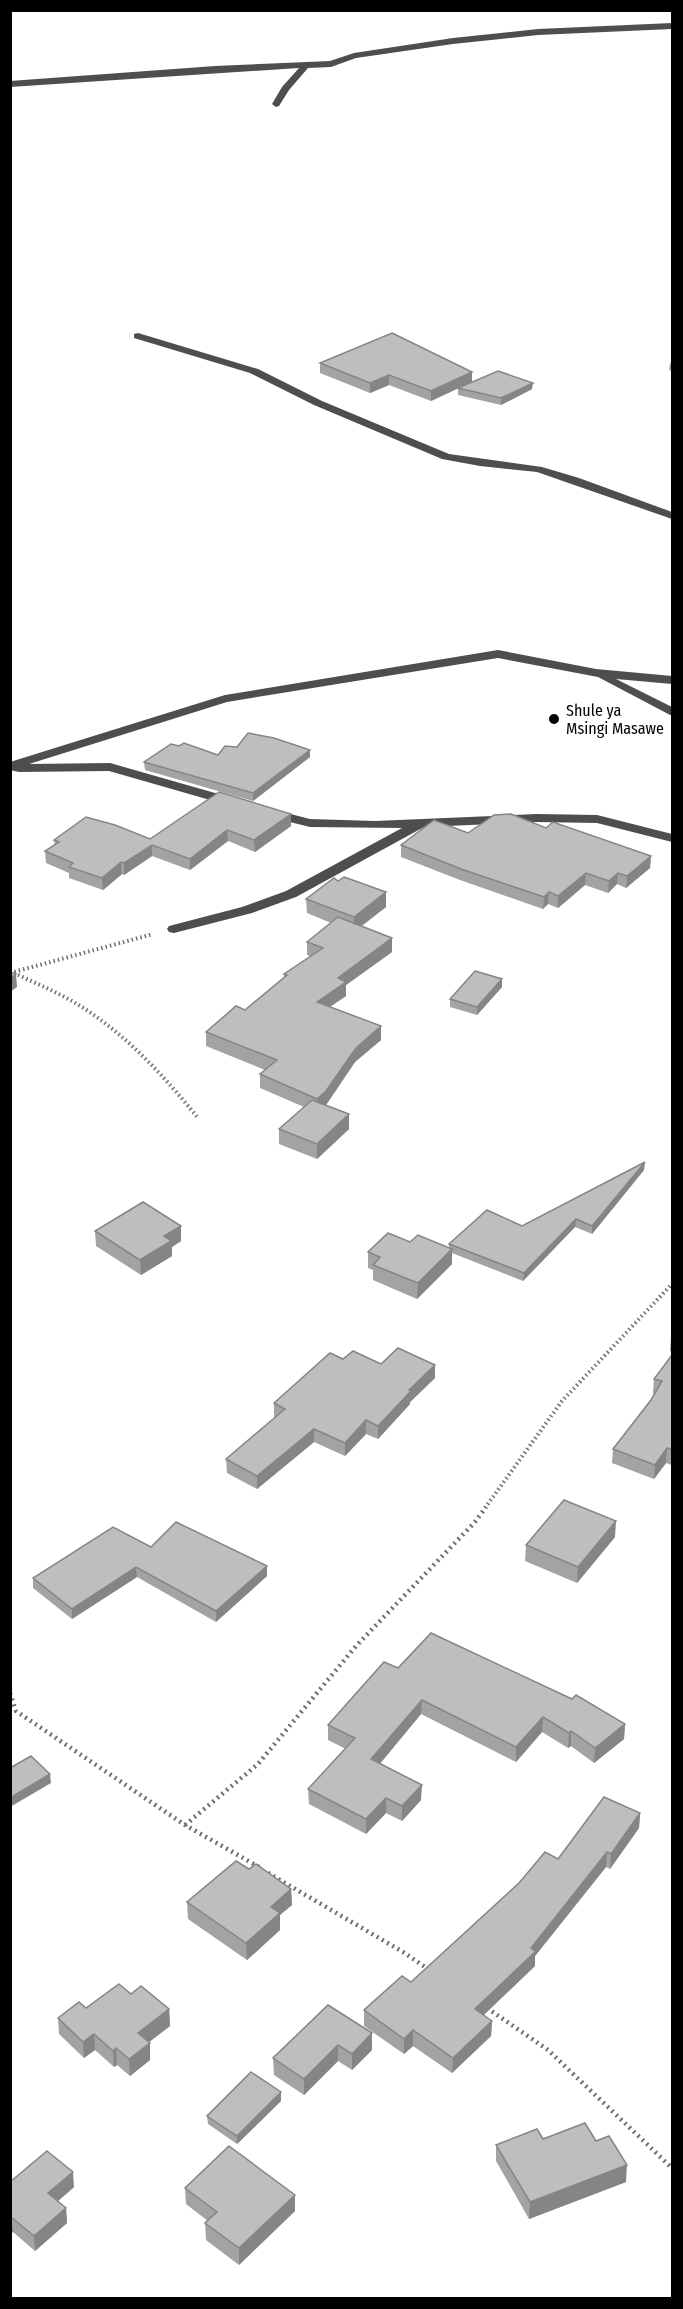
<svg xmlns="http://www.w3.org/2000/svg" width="683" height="2309" font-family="'Fira Sans Condensed',sans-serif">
<rect width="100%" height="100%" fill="#fff"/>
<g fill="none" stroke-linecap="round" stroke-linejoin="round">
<g stroke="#707070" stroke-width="4" stroke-dasharray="1.5 3" stroke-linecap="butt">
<path d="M10,973L153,934"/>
<path d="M14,973C35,983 57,992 77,1004C125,1033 163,1075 198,1118"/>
<path d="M485,1508L562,1401L672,1284"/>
</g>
<g stroke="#707070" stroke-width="4.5" stroke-dasharray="2 4" stroke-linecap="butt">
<path d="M10,1693L16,1711L185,1825L259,1867"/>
<path d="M185,1825L258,1764L356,1646L475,1522L486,1507"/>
<path d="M268,1873L403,1952L431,1971"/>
<path d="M487,2008L548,2050L672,2168"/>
</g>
<g fill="#4e4e4e" fill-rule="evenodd">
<path d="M672,23V29L538,35L453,44L356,58L331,67L308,68L289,90L279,106L276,107L272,104L282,87L299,68L10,87V81L215,66L330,61L354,53L453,38L538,29Z"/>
<path d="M138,333L258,369L322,401L449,454L542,467L579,478L672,512V519L537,472L480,466L442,459L314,405L250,373L134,338V334Z"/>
<path d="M498,650L596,669L672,676V684L616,679L672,707V716L598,677L498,658L227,702L29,764L110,763L236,799L237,802L236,805L231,806L109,771L19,772L10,770V762L225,695Z"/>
<path d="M271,809L310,819L375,821L536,814L597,815L672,834V842L597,823L536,822L424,827L296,897L252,913L174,933L169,932L167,929L169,926L242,907L286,891L402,828L310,827L266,816L265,813Z"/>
</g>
</g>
<g fill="#a3a3a3">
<path d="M672,359V371L669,370L670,364Z"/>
<path d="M320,363L472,372V382L532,389L501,405L458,395V388L431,401L389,385L370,393L320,373Z"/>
<path d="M179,746L218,755L310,750V757L253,801L145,770L144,762Z"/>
<path d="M219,792L291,826L255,852L228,841L190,870L152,856L124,875L122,874L103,890L69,878V873L46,863L45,851L55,845L54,840L150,839Z"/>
<path d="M546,828L651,856L650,868L626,888L617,884L608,893L585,885L558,908L548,904L543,909L460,880L401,857V845L468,833Z"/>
<path d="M338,881L386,892V907L361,926L392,952L346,985V996L330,1007L381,1040L355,1062L326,1105L349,1114V1129L317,1159L279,1144V1129L304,1107L260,1088V1074L265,1070L206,1046V1032L245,1010L284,978V974L310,956L307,955V942L331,923L307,913L306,899Z"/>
<path d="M502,979V987L477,1015L450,1007V999Z"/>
<path d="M644,1170L592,1234L575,1227L523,1281L452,1253V1264L417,1299L373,1280V1270L368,1268V1252L410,1242L449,1248V1244L522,1226Z"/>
<path d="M95,1231L181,1241L172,1247V1256L141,1275L96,1246Z"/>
<path d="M672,1335V1352L670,1351L671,1336Z"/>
<path d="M672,1355V1465L666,1463L654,1479L612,1463L613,1449L651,1400L654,1394L653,1393L654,1379Z"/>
<path d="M343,1359L381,1364L435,1365V1378L410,1402V1404L378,1439L366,1434L345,1456L314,1442L257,1489L227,1473L226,1459L275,1417H274V1403Z"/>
<path d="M615,1537L577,1583L525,1561L526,1545Z"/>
<path d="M151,1547L267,1576L216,1622L137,1577L72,1619L33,1588V1578Z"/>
<path d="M398,1668L625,1724L624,1739L594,1763L571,1746L568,1748L542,1732L516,1762L421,1714L380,1764L421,1800L402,1821L386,1813L366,1834L309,1804L308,1789L346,1749L328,1740V1725Z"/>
<path d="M640,1813L639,1828L610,1869L606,1867L535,1956V1966L484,2015L492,2021L491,2036L452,2073L413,2046L404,2054L364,2026V2010L411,1982L558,1859Z"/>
<path d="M249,1869L291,1889L292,1905L280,1915V1930L247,1960L188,1919L187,1902Z"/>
<path d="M131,1994L169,2009L170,2026L148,2042L150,2060L130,2076L117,2065L114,2067L95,2050L84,2058L59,2034L58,2018Z"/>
<path d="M328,2005L372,2050L352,2070L338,2061L304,2095L274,2075L273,2058Z"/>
<path d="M281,2101L237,2144L208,2124L207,2116Z"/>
<path d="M543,2139L596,2141L626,2182L529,2219L496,2161V2145Z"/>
<path d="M10,2182L74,2187L58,2201L66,2208L67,2223L35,2251L13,2232L10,2234Z"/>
<path d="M185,2188L295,2211L239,2265L206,2240L205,2223L208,2221L186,2204Z"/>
</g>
<g fill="#858585">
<path d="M472,372V382L431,401V391Z"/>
<path d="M389,375V385L370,393V383Z"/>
<path d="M533,383L532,389L501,405V398Z"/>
<path d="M310,750V757L253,801V793Z"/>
<path d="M291,814V826L255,852L254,840Z"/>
<path d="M227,830L228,841L190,870V859Z"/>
<path d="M152,845V856L124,875V863Z"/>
<path d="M651,856L650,868L626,888L627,876Z"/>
<path d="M121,862L122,874L103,890L102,878Z"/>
<path d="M586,873L585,885L558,908V896Z"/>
<path d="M618,873L617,884L608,893L609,881Z"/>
<path d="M386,892V907L354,932V917Z"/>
<path d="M549,892L548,904L543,909L544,897Z"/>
<path d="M392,938V952L346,985V996L317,1015V1002L338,978Z"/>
<path d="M16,974L17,987L10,992V978Z"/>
<path d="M502,979V987L477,1015V1007Z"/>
<path d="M381,1026V1040L355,1062L326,1105L317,1113V1099L356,1048Z"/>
<path d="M349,1114V1129L317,1159V1144Z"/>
<path d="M645,1162L644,1170L592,1234V1226Z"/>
<path d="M576,1219L575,1227L523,1281L524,1273Z"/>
<path d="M181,1226V1241L172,1247V1256L141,1275L140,1260L164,1236Z"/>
<path d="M452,1249V1264L417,1299L418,1283Z"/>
<path d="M435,1365V1378L410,1402V1404L378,1439V1426L409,1390Z"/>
<path d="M366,1420V1434L345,1456V1443Z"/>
<path d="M314,1429V1442L257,1489V1476Z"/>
<path d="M667,1448L666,1463L654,1479L655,1465Z"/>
<path d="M616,1521L615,1537L577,1583L578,1567Z"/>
<path d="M267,1566V1576L216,1622V1611Z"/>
<path d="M136,1567L137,1577L72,1619V1609Z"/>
<path d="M422,1700L421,1714L371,1774V1759Z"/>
<path d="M543,1717L542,1732L516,1762V1747Z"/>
<path d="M625,1724L624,1739L594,1763L595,1748Z"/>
<path d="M571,1731V1746L568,1748L569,1733Z"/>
<path d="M50,1774L51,1783L10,1807V1798Z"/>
<path d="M422,1785L421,1800L402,1821V1806Z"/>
<path d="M386,1798V1813L366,1834V1819Z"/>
<path d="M640,1813L639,1828L610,1869L611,1854Z"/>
<path d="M607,1852L606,1867L535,1956V1966L474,2024L475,2009L531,1948Z"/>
<path d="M291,1889L292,1905L280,1915V1930L247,1960L246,1943L271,1907Z"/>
<path d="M169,2009L170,2026L139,2050L138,2033Z"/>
<path d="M492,2021L491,2036L452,2073L453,2058Z"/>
<path d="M413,2030V2046L404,2054V2039Z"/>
<path d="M372,2033V2050L352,2070V2054Z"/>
<path d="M94,2034L95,2050L84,2058L83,2042Z"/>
<path d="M150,2043V2060L130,2076L129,2059Z"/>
<path d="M338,2045V2061L304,2095V2079Z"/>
<path d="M116,2048L117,2065L114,2067L113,2051Z"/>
<path d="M281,2092V2101L237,2144V2136Z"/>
<path d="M627,2165L626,2182L529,2219L530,2202Z"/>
<path d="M73,2172L74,2187L50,2208L48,2193Z"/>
<path d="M295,2195V2211L239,2265V2248Z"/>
<path d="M66,2208L67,2223L35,2251L34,2236Z"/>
<path d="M10,2217H11L13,2232L10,2234Z"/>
</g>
<g fill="#bebebe" stroke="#858585" stroke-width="1.5">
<path d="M392,333L472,372L431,391L389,375L370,383L320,363Z"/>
<path d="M498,371L533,383L501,398L458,388Z"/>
<path d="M248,733L274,738L310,750L253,793L144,762L171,744L179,746L184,743L218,755L225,746L237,747Z"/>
<path d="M219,792L291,814L254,840L227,830L190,859L152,845L124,863L121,862L102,878L69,867L73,863L45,851L59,842L54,840L86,817L115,825L150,839Z"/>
<path d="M511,814L546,828L553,822L651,856L627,876L618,873L609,881L586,873L558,896L549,892L544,897L461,869L401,845L434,820L468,833L494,815Z"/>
<path d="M344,877L386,892L354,917L306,899L334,878L338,881Z"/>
<path d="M338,917L392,938L338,978L346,982L317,1002L381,1026L356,1048L326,1091L317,1099L260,1074L277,1060L206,1032L236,1006L245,1010L287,975L284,974L323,948L307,942Z"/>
<path d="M475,971L502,979L477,1007L450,999Z"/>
<path d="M10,972L16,974L10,978Z"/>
<path d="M312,1100L349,1114L317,1144L279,1129Z"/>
<path d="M645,1162L592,1226L576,1219L524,1273L449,1244L487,1210L522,1226Z"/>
<path d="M143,1202L181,1226L164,1236L171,1241L140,1260L95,1231Z"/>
<path d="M388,1233L410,1242L418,1235L452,1249L418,1283L373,1265L380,1257L368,1252Z"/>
<path d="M398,1348L435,1365L409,1390L411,1391L378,1426L366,1420L345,1443L314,1429L257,1476L226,1459L285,1409L274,1403L330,1353L343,1359L353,1351L381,1364Z"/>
<path d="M672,1355V1450L667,1448L655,1465L613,1449L651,1400L662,1381L654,1379Z"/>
<path d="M564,1500L616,1521L578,1567L526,1545Z"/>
<path d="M176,1522L267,1566L216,1611L136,1567L72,1609L33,1578L113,1527L151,1547Z"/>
<path d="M431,1633L572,1699L576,1695L625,1724L595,1748L571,1731L569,1733L543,1717L516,1747L422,1700L371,1759L422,1785L402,1806L386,1798L366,1819L308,1789L355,1738L328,1725L384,1662L398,1668Z"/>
<path d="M31,1756L50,1774L10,1798V1768Z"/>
<path d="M604,1797L640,1813L611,1854L607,1852L531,1948L536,1951L475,2009L492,2021L453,2058L413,2030L404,2039L364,2010L402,1976L411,1982L519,1883L545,1852L558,1859Z"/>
<path d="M236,1861L249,1869L256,1864L291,1889L271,1907L280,1913L246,1943L187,1902Z"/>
<path d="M119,1984L131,1994L141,1986L169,2009L138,2033L150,2043L129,2059L116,2048L113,2051L94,2034L83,2042L58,2018L79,2002L86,2008Z"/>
<path d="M328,2005L372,2033L352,2054L338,2045L304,2079L273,2058Z"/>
<path d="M251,2072L281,2092L237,2136L207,2116Z"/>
<path d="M585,2123L596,2141L609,2136L627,2165L530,2202L496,2145L537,2129L543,2139Z"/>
<path d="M229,2146L295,2195L239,2248L205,2223L217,2212L185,2188Z"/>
<path d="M47,2151L73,2172L48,2193L66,2208L34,2236L11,2217H10V2182Z"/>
</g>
<circle fill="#000" stroke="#fff" stroke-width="2" cx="554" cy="719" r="6"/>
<g text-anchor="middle" stroke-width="5" stroke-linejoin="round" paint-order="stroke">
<g font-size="16" fill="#000" stroke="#fff" text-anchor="start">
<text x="566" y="716">Shule ya<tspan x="566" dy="18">Msingi Masawe</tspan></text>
</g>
</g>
<rect width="683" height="2309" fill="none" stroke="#000000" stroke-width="24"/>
</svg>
